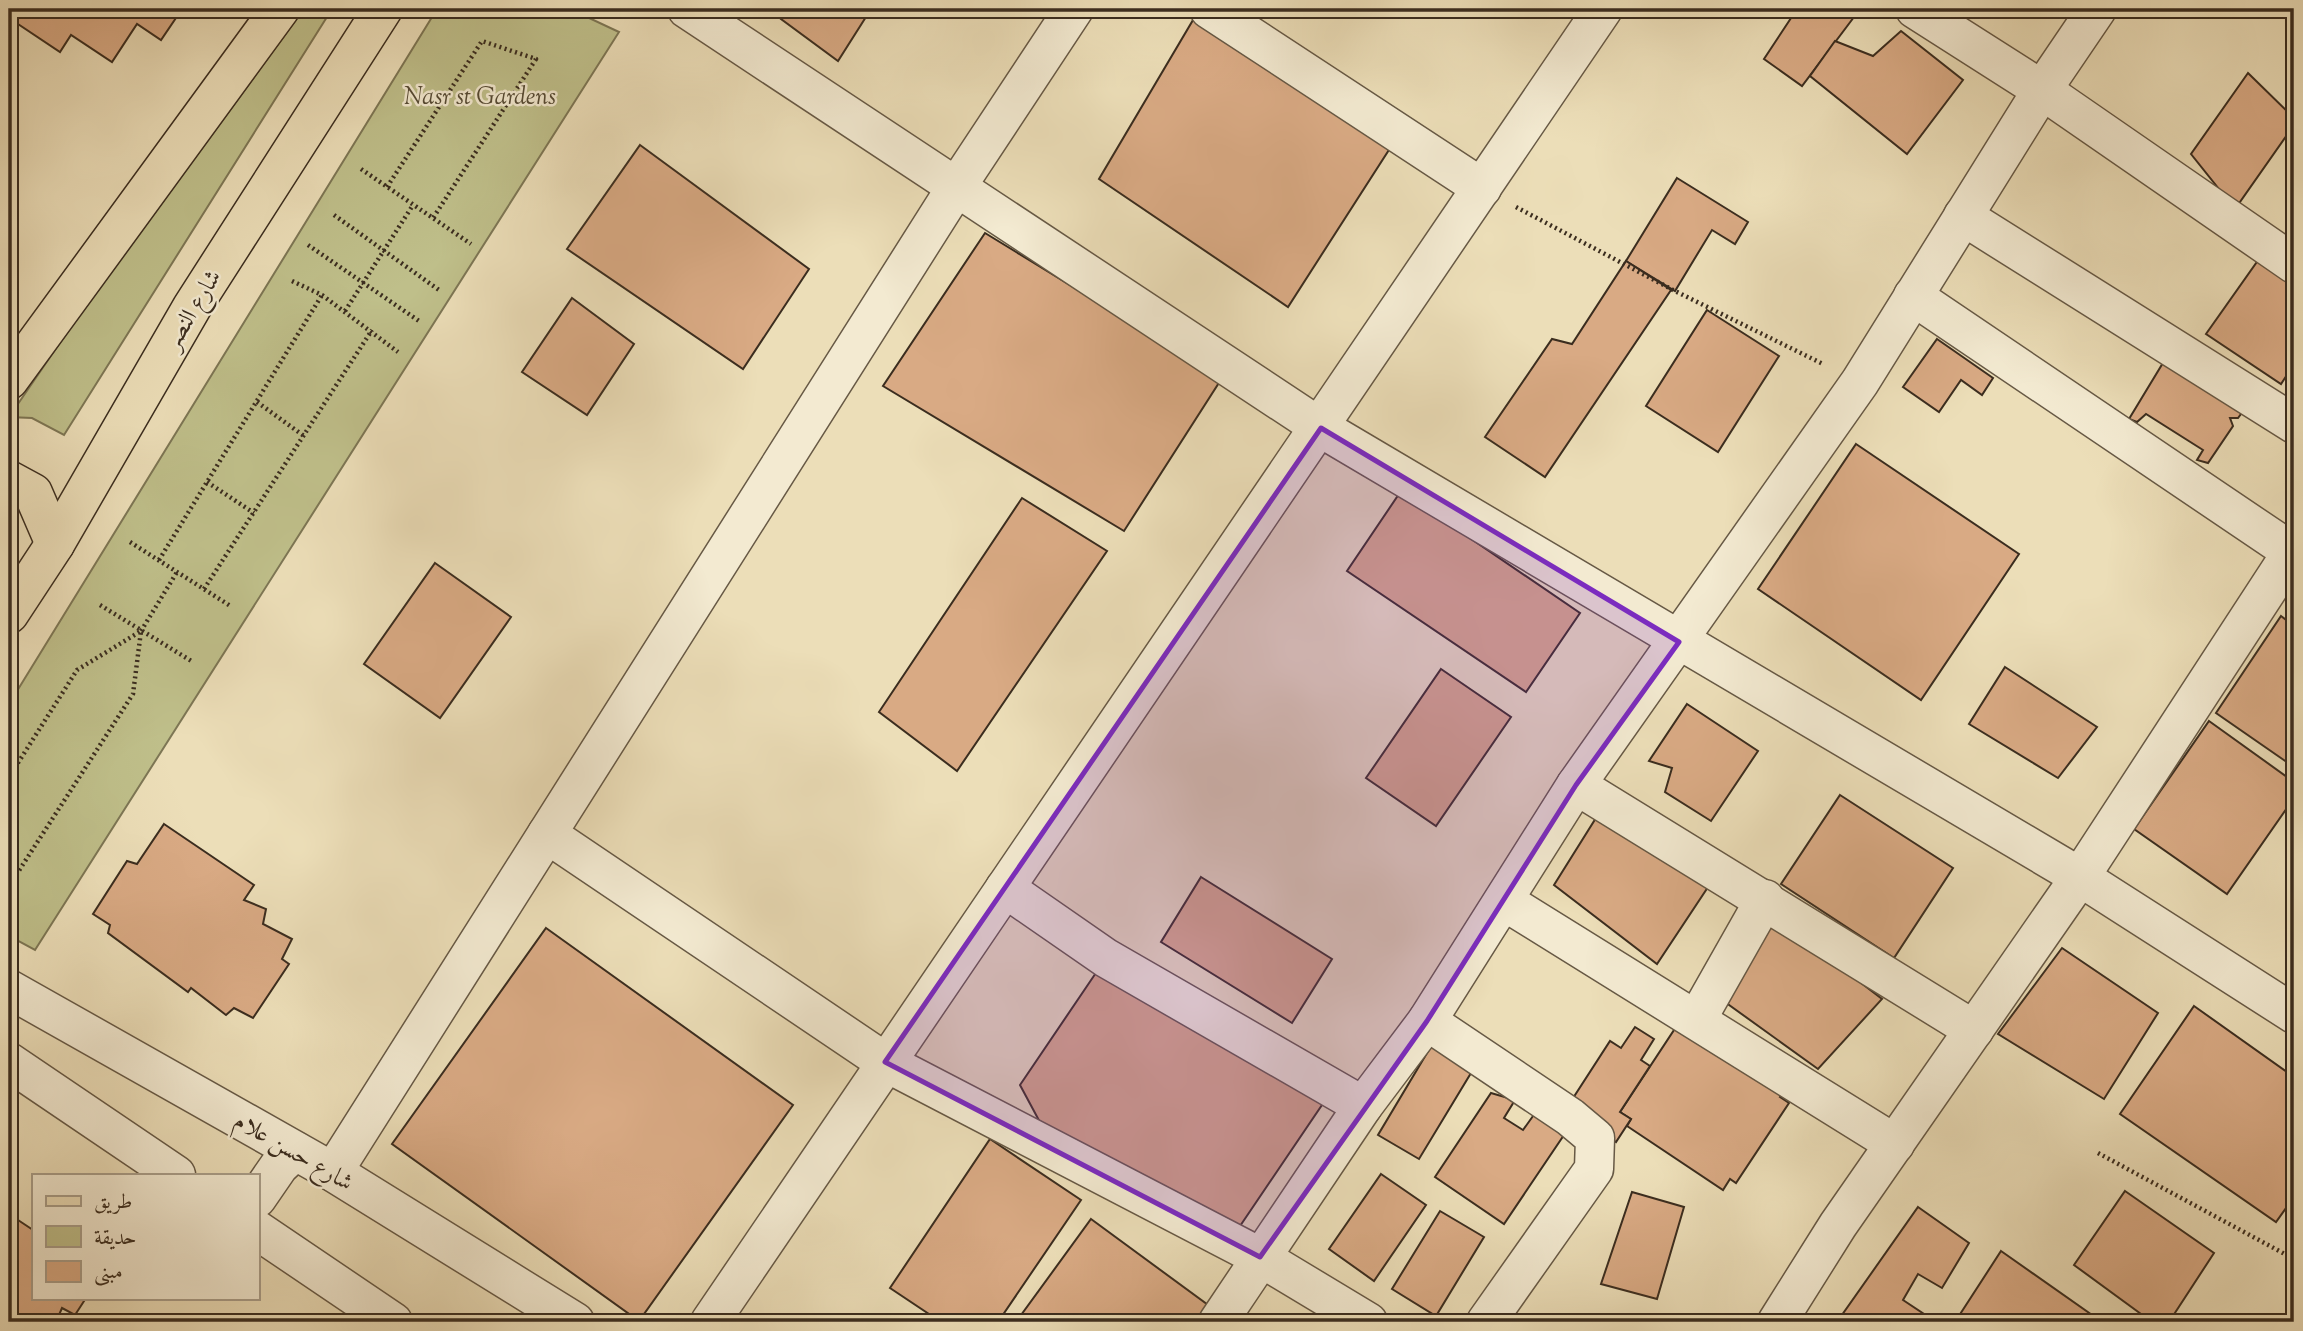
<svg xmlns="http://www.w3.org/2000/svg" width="2303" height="1331" font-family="'Sorts Mill Goudy',Amiri,serif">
<rect width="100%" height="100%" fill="#ecdeb8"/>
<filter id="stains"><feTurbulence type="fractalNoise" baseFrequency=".00286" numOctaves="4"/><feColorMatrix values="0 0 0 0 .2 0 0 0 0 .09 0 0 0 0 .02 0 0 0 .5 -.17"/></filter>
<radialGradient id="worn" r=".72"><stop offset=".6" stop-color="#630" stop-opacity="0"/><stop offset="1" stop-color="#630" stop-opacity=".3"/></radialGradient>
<g fill="#bfbf8a" stroke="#7d7654" stroke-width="2">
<path d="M304,9H332L64,435L32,418L9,417L70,328Z"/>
<path d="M437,9H570L619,32L35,950L9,936V704Z"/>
</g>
<g fill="#d9aa84" stroke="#3b2d1f" stroke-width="2">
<path d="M9,9H182L161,40L137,24L112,62L71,35L60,52L9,18Z"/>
<path d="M788,9H871L838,61L781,19Z"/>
<path d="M1797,9H1843L1854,17L1802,86L1764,59Z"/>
<path d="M1196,15L1394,142L1288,307L1099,179Z"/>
<path d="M1901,31L1963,80L1907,154L1810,76L1835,41L1873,56Z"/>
<path d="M2248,73L2294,118V125L2235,209L2191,154Z"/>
<path d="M640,145L809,269L743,369L567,249Z"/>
<path d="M1677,178L1748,222L1735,244L1712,230L1675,291L1626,261Z"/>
<path d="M985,233L1222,378L1124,531L883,386Z"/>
<path d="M2266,249L2294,269V364L2281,384L2206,334Z"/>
<path d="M1626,261L1671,290L1545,477L1485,437L1552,339L1572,344Z"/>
<path d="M572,298L634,344L587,415L522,372Z"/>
<path d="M1707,310L1779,356L1718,452L1646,406Z"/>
<path d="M1937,339L1993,378L1982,395L1961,380L1939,412L1903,387Z"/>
<path d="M2169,353L2249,403L2238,418H2230L2233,426L2208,463L2197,460L2203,450L2146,414L2137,422L2129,419Z"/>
<path d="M1856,444L2019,554L1921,700L1758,589Z"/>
<path d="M1401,491L1580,613L1526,692L1347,571Z"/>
<path d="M1022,498L1107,551L957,771L879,712Z"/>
<path d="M435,563L511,617L440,718L364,664Z"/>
<path d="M2281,616L2294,626V767L2216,713Z"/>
<path d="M2005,667L2097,727L2058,778L1969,724Z"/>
<path d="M1441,669L1511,717L1436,826L1366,778Z"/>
<path d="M1687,704L1758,751L1711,821L1665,792L1672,768L1649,761Z"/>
<path d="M2209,721L2294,782V798L2227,894L2134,829Z"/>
<path d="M1840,795L1953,868L1894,958L1781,884Z"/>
<path d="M1601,810L1712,881L1657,964L1554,885Z"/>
<path d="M164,824L254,885L244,900L266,909L263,924L292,939L282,959L289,964L253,1018L234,1008L226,1015L191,988L188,992L108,933L110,925L93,914L127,861L137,864Z"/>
<path d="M1201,877L1332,959L1292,1023L1161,942Z"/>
<path d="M1770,913L1882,999L1818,1069L1718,997Z"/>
<path d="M546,928L793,1105L639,1321L392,1144Z"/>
<path d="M2062,948L2158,1013L2104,1099L1998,1034Z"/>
<path d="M1106,958L1326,1099L1236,1232L1042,1126L1020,1085Z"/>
<path d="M2194,1006L2294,1077V1197L2276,1222L2120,1114Z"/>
<path d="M1680,1021L1785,1089L1780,1097L1789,1103L1736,1183L1730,1179L1723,1190L1627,1126L1631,1119L1620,1112Z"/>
<path d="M1635,1027L1654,1039L1641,1060L1650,1066L1620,1112L1631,1119L1616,1142L1566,1109L1610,1041L1621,1048Z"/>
<path d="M1433,1043L1474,1068L1419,1159L1378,1135Z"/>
<path d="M1491,1093L1515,1100L1504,1118L1523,1130L1538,1109L1568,1129L1504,1224L1435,1177Z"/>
<path d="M990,1139L1081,1200L998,1322H941L890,1288Z"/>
<path d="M1381,1174L1426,1205L1374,1281L1329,1249Z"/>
<path d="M2125,1191L2214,1253L2169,1322H2152L2074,1265Z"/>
<path d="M1632,1192L1684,1207L1657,1299L1601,1284Z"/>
<path d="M1918,1207L1969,1243L1942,1288L1918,1274L1903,1300L1924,1314L1917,1322H1837Z"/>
<path d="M1440,1211L1484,1237L1436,1316L1392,1289Z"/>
<path d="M9,1214L33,1230V1298H86L75,1315L62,1308L56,1322H9Z"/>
<path d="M1091,1219L1219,1313L1212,1322H1016Z"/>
<path d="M2001,1251L2102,1322H1955Z"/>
</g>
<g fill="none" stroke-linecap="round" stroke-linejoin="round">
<g stroke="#675945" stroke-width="41">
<g id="minor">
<path d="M687,9L1321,428L2080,877L2294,1014"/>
<path d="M1209,9L1482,188"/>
<path d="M1915,9L2042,90L2294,264"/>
<path d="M1963,216L2294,424"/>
<path d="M1913,296L2292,552"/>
<path d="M1576,785L1974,1030"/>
<path d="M547,834L885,1062L1260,1257L1368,1322"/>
<path d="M1005,888L1106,958L1363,1106"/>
<path d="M1504,901L1895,1144"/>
<path d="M9,989L333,1172L575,1322"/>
<path d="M1697,1019L1765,899"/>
<path d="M1427,1021L1570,1117L1595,1138L1594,1169L1486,1322"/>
<path d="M9,1062L176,1175"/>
<path d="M333,1172L957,186L1074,9"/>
<path d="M257,1198L279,1166L295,1151"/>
<path d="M257,1230L393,1322"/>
<path d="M710,1322L1603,9"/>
<path d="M1218,1322L1363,1106L1427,1021L1576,785L1860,382L2042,90L2097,9"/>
<path d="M1777,1322L1838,1225L2080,877L2294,549"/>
</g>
</g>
<g stroke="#3b2d1f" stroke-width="41">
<g id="major">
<path d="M9,380L280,9"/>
<path d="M9,480L33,493L55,544"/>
<path d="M9,614L55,544L192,307L383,9"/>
</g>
</g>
<g stroke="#3b2d1f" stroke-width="4.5" stroke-dasharray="2 3.5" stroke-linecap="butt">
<path d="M361,169L471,244"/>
<path d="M387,187L482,41L536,59L433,218"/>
<path d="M1516,207L1675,291L1823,364"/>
<path d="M334,215L439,290"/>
<path d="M308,245L419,321"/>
<path d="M292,281L322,295L398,352"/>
<path d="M345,311L413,205"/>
<path d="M257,402L304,436"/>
<path d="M207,482L254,513"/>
<path d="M130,542L232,607"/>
<path d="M159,560L322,295"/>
<path d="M204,589L372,330"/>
<path d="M100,605L193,662"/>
<path d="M141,631L177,572"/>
<path d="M9,777L77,670L141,631L133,694L9,886"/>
<path d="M2098,1153L2294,1259"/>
<path d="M884,1318L890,1322"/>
</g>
<use href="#minor" stroke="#f3ead1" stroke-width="38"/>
<use href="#major" stroke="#ecdeb8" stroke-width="38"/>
</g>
<path fill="#7b2cbf" fill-opacity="0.2" stroke="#7b2cbf" stroke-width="5" stroke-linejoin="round" d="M1321,428L1679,642L1576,785L1427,1021L1260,1257L885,1062Z"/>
<g text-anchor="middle" stroke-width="5" stroke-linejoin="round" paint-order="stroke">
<g font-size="24" font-style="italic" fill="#554a34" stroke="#f3ead1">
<text x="480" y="104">Nasr st Gardens</text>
</g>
<g font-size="24" fill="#3b2d1f" stroke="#f3ead1">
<text transform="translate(192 309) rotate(-59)" y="8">شارع النصر</text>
<text transform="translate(294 1151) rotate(30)" y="8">شارع حسن علام</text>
</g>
</g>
<rect width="2303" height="1331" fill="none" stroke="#ecdeb8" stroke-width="35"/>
<rect x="10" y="10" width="2282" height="1310" fill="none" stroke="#3b2d1f" stroke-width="3.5"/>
<rect x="18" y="18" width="2268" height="1296" fill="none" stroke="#3b2d1f" stroke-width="2"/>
<rect x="32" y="1174" width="228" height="126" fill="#f3ead1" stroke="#a99e8a" stroke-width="2"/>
<rect x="46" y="1196" width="35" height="10" fill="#ecdeb8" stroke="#a99e8a" stroke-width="2"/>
<text x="94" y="1208" font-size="21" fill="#3b2d1f">طريق</text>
<rect x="46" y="1226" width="35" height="21" fill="#bfbf8a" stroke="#a99e8a" stroke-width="2"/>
<text x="94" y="1244" font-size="21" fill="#3b2d1f">حديقة</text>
<rect x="46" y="1261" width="35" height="21" fill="#d9aa84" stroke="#a99e8a" stroke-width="2"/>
<text x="94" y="1278" font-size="21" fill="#3b2d1f">مبنى</text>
<rect width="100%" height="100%" filter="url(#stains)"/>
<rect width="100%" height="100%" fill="url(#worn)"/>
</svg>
